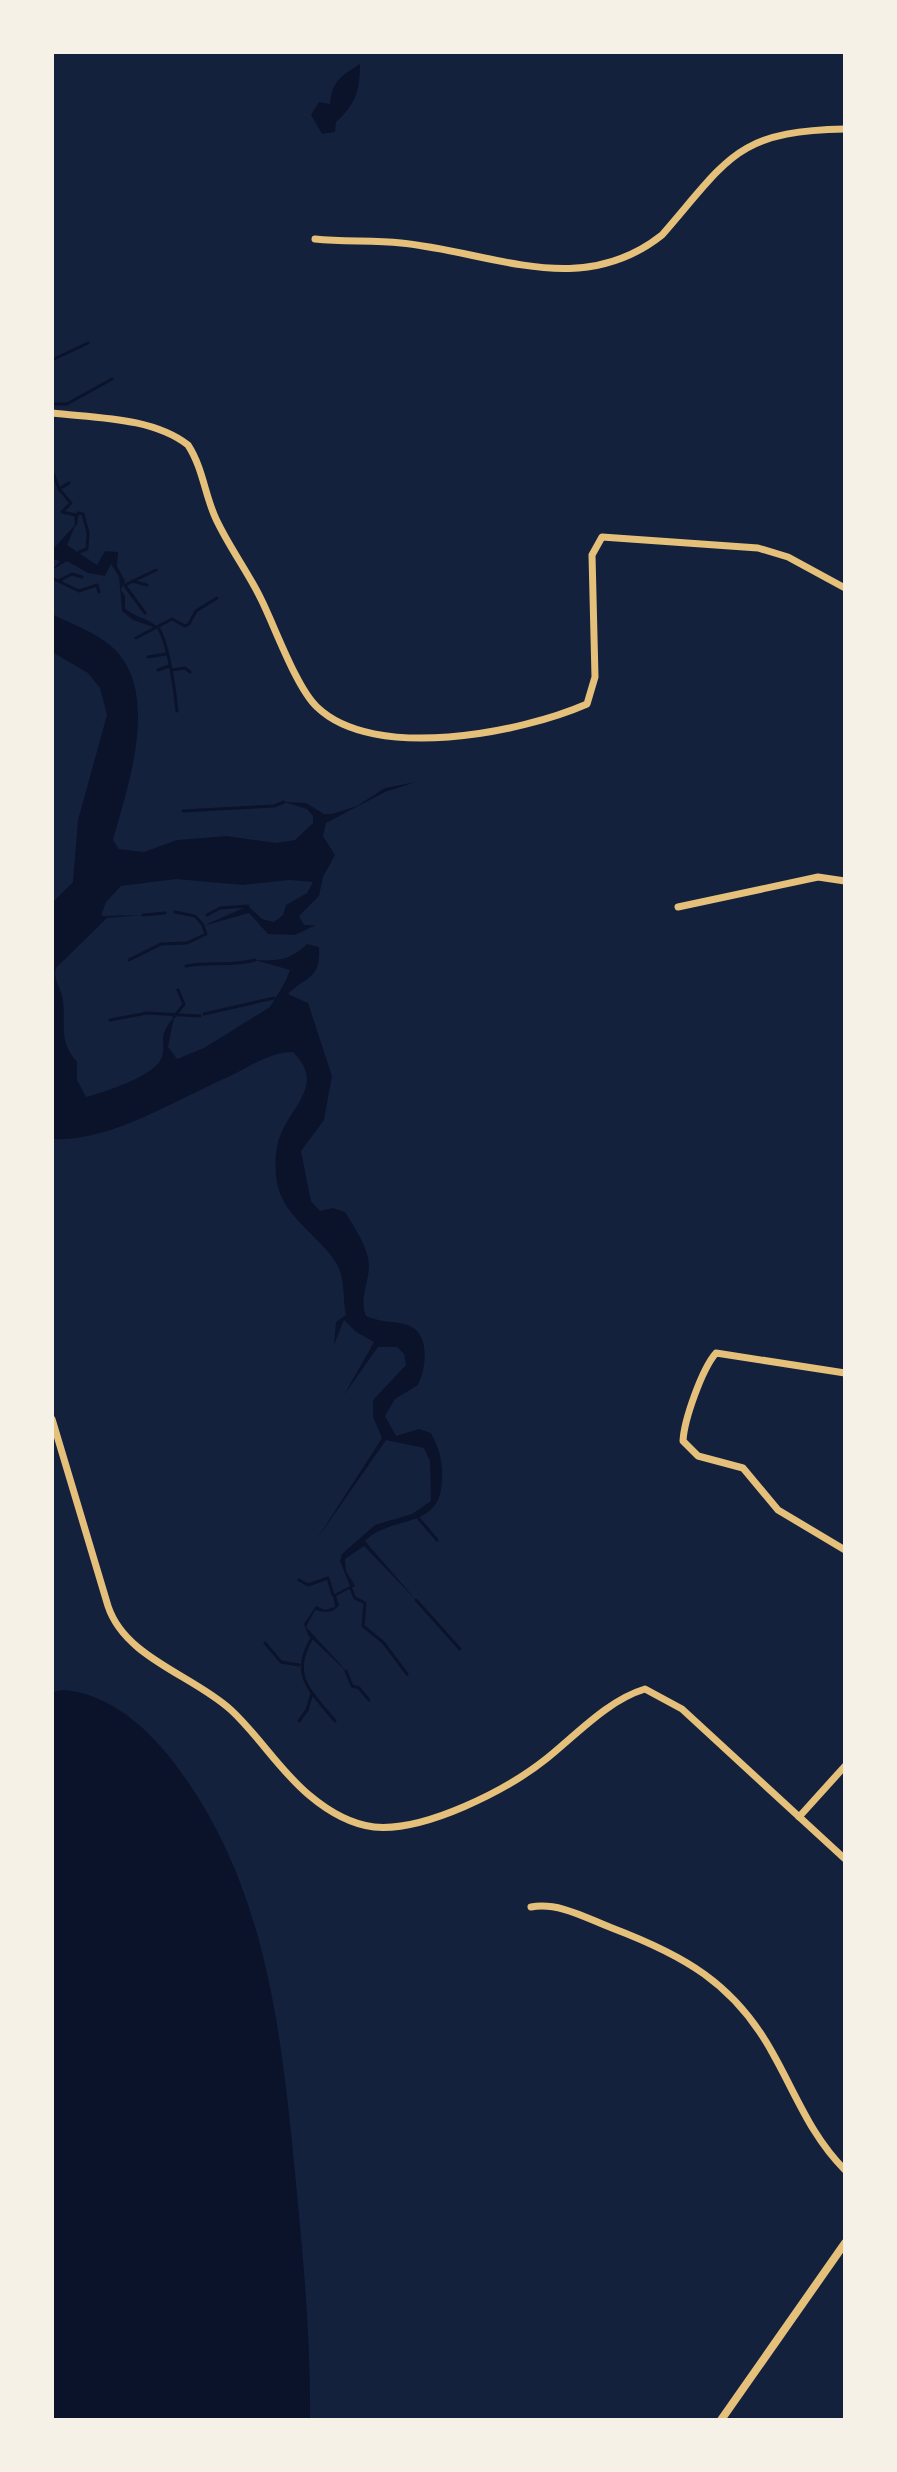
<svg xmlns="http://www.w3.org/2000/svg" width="897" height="2472" font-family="'PT Sans',sans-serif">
<rect width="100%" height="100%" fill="#14213d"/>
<g fill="#0b132b">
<path d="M360,64C360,91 356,104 336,122L335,132L322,134L311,115L319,102L330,104C332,81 341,76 360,64Z"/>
<path d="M76,524L67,545L97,565L105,551L118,552L117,566L125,581L121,590L125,596V608C136,619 149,617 159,629L133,620L122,611L119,577L111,564L105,576L88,573L67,561L52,570L60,561L52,559V550Z"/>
<path d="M52,614C71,624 95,632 111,646C162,690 128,786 113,840L119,849L144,852L177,840L227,836L276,843L295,840L313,823V816L307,809L284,802L306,803L324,814H332L357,806L385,788L416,782L385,792L326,823L323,836L335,855L323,877L319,896L299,916L304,925H316L295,935L268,934L249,913L203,926L248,906L262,919L274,922L283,915L286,905L307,893L313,882L289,880L243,885L176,879L121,886L106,902L101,916L143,915L107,918L56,968C53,981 61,987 63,1000C66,1025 58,1041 77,1062V1080L86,1097C102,1093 154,1076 161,1059C168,1042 155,1039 174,1017L168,1047L177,1059L204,1048L270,1007C277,995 286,983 290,970L255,960C279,961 290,960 307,944L319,947C321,980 306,976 288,994L308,1003L332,1076L324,1120L301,1151L311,1201L320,1211L333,1208L345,1212C354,1227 368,1246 369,1265C369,1283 359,1299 366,1316C380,1322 390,1321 404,1324C431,1330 427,1366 418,1385L395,1399L385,1416L396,1436L419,1429L431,1433C440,1451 443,1461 442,1481C440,1531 392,1514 365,1541L416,1600L364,1546L345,1559L346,1571L355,1586L336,1596L339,1605C332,1614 325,1612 315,1610L306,1627L341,1665L346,1671L308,1635L304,1624L316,1606L325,1610L335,1607L333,1595L350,1586L340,1561L342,1554L375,1525L412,1514L431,1501L430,1461L424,1448L386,1440L315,1542L382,1438L373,1417V1400L406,1365L404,1354L397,1347H378L344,1395L374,1342L356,1332L344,1320L334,1345L336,1322L346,1315C342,1297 346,1277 335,1261C316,1233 279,1214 276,1176C275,1163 275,1146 281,1134C293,1104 325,1084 293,1052C268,1052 247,1069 226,1078C173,1101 111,1142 52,1139V903L73,882L78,820L107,715L100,688L88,673L52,652Z"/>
<path d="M63,1690C106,1693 142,1723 168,1755C258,1867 278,2004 292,2142C301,2235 311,2326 310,2420H52V1692Z"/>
</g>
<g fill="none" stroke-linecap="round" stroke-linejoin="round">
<g stroke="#0b132b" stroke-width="3">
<path d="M52,360L88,343"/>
<path d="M52,404H67L112,379"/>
<path d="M52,470L59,489L71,503L62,512L76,515V524"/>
<path d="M59,489L69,483"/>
<path d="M77,517L78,513L83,514L88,533L87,549L79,552"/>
<path d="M52,578L79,591L97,585L99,592"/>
<path d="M60,580L72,574L82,577"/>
<path d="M132,581L147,585"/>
<path d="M125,585L156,570"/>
<path d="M126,587L145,613"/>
<path d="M159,629C169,646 175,691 177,711"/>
<path d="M136,638L172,619L185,626L189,624L196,611L217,598"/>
<path d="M148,657L166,654"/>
<path d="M158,670L169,666"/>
<path d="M172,670L185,668L190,672"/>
<path d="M183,811L274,806L284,802"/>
<path d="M175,912L195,916L203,925"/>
<path d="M143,915L165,913"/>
<path d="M207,915L220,908L248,906"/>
<path d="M129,960L161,944L187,943L206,934L203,926"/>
<path d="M186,966C210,961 232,967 255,960"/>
<path d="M204,1014L274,998"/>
<path d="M174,1017L184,1004L178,990"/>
<path d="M110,1020L147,1013L200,1016"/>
<path d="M419,1519L437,1540"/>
<path d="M299,1580L308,1585L328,1578L333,1595"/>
<path d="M351,1589L355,1598L365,1603L363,1626L383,1642L407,1674"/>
<path d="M416,1600L460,1649"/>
<path d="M312,1638C289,1676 311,1691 335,1721"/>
<path d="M265,1643L281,1662L299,1665"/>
<path d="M346,1671L352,1686L359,1688L369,1700"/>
<path d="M299,1721L307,1710L312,1693"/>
</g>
<g stroke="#e5c07b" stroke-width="7">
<path d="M315,239C344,242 373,240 401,243C493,252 580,300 662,235C729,158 736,131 845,129"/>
<path d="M52,413C95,418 152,417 188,445C203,468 205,496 216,519C229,547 248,572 261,599C275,627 296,687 317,707C374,762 521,733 587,704L595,677L592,555L602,537L758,548L788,557L845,588"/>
<path d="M678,907L818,877L845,881"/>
<path d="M845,1373L716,1353C702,1369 684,1420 683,1441L698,1456L743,1468L778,1510L845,1550"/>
<path d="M52,1419L108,1606C125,1658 193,1675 231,1710C259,1736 280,1771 309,1795C328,1811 349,1824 374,1827C425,1832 507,1790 546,1759C576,1735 608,1700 645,1689L682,1709L845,1859"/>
<path d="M799,1817L845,1766"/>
<path d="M531,1907C559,1902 586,1918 612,1928C683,1955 734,1983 772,2052C796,2094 810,2135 845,2170"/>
</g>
<path stroke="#e5c07b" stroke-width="8" d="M721,2420L845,2243"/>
</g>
<rect width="897" height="2472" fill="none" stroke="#f6f1e7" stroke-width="108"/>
</svg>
